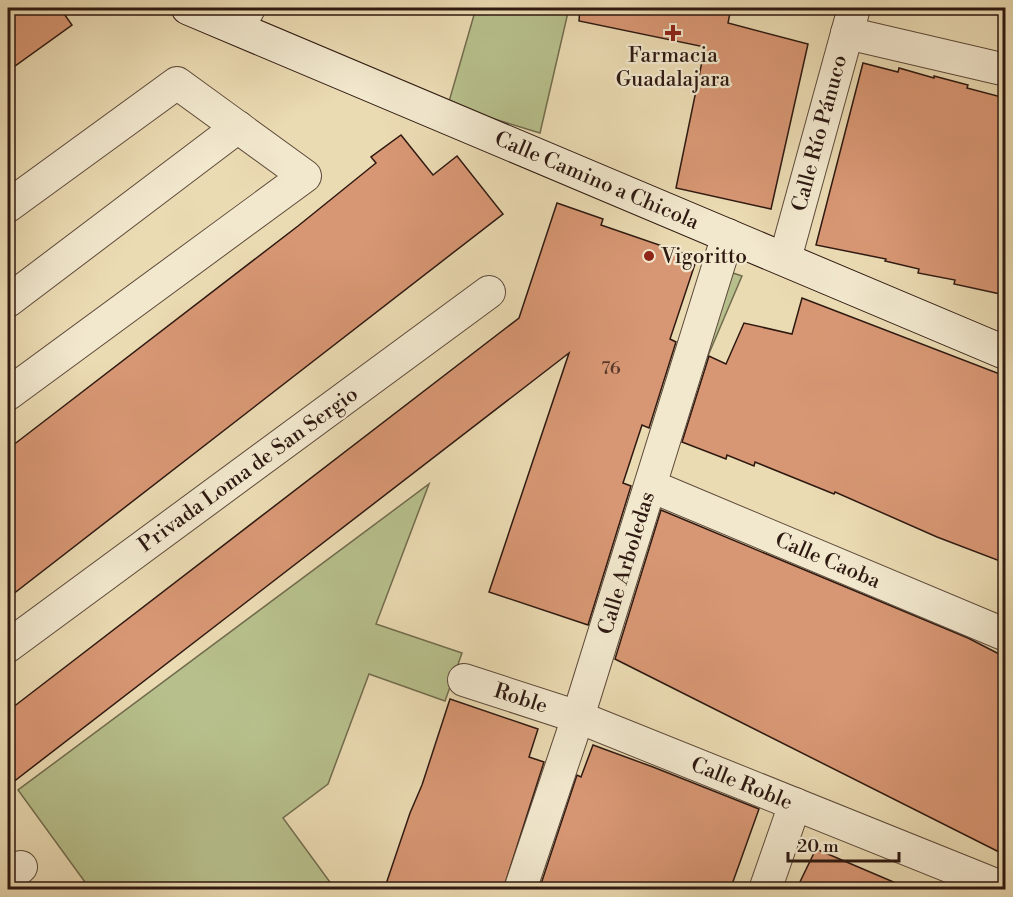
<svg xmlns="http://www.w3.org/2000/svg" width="1013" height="897" font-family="'Libre Bodoni',serif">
<rect width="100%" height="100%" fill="#ebdbb3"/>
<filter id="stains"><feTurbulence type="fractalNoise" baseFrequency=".00333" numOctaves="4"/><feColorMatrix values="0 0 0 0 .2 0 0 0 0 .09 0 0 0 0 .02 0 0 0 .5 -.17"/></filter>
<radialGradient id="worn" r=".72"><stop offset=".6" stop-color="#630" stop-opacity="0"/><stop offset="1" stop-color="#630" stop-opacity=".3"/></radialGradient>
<g fill="#b7c08c" stroke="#726c4e" stroke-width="1.5">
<path d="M476,8H569L540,133L448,105Z"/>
<path d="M733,273L742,276L682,417L677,416Z"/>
<path d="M429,484L376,624L462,653L445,701L369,674L328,784L283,818L335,889H90L18,790Z"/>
</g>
<g fill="#d89774" stroke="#2e1911" stroke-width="1.5">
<path d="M8,8H60L72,25L8,71Z"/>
<path d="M580,8H731L728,23L808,44L771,209L676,188L705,47L579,21Z"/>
<path d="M863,63L898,72L899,68L934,78V76L968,85L967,88L1005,98V295L954,284L955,280L918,273L919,269L885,261L886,259L816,245Z"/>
<path d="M401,135L433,175L457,156L503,214L8,598V449L298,226L376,163L371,157Z"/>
<path d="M557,203L603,219L601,225L697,258L670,339L676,342L649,428L642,425L623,483L631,486L588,625L489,592L569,353L8,786V711L519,318Z"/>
<path d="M802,298L1005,376V563L937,537L835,492L834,494L755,462L754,466L727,455L726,459L682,442L709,356L726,364L744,323L792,334Z"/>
<path d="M661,510L968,638L1005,657V855L615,659Z"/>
<path d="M450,699L538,729L529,757L544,762L503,890H384L410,813L422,785Z"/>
<path d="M593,745L653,767L759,809L730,890H539L577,775L581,777Z"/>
<path d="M816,849L910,889V890H796Z"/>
</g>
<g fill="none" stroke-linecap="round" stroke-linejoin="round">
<g stroke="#5d4a3a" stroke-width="34">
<g id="street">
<path d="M238,28L249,8"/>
<path d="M847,33L1006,70"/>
<path d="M8,206L177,83L305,176L8,394"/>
<path d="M785,259L854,8"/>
<path d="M8,301L238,127"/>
<path d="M651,486L1006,635"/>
<path d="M8,646L489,292"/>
<path d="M464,680L578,717L1006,889"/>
<path d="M8,877L21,867"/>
<path d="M520,890L578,717L728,235"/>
<path d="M765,890L795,804"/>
</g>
</g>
<g stroke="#2e1911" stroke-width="35">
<path id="secondary" d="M188,8L1006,353"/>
</g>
<use href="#street" stroke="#f2e8ce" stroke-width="32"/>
<use href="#secondary" stroke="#f2e8ce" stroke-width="33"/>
</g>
<g fill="#8f2418" stroke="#f2e8ce" stroke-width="2">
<path d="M670 24h6v6h6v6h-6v6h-6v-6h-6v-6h6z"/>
<circle cx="649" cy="256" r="6"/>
</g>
<g text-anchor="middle" stroke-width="4.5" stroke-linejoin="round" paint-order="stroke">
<g font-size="18" fill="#58382a">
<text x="611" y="374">76</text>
</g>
<g font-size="21" fill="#2e1911" stroke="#f2e8ce">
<text x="673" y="62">Farmacia<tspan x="673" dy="24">Guadalajara</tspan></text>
<text x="661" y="263" text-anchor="start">Vigoritto</text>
</g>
<g font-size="21" fill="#2e1911" stroke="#f2e8ce">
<text transform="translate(819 133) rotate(-75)" y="7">Calle Río Pánuco</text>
<text transform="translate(597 180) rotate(23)" y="7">Calle Camino a Chicola</text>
<text transform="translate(248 469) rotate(-36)" y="7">Privada Loma de San Sergio</text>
<text transform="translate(828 560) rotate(23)" y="7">Calle Caoba</text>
<text transform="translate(626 563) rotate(-73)" y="7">Calle Arboledas</text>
<text transform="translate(521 698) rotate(18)" y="7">Roble</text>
<text transform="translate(742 783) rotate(22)" y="7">Calle Roble</text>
</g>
</g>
<rect width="1013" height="897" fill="none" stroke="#ebdbb3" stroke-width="30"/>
<rect x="9" y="9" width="995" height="879" fill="none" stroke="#2e1911" stroke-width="3"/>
<rect x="15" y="15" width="983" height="867" fill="none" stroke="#2e1911" stroke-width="1.5"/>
<path d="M788 852v9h111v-9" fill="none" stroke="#2e1911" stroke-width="3"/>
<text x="797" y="852" font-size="18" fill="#2e1911" stroke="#f2e8ce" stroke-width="4.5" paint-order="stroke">20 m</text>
<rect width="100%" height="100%" filter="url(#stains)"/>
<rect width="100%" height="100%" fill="url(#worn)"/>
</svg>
